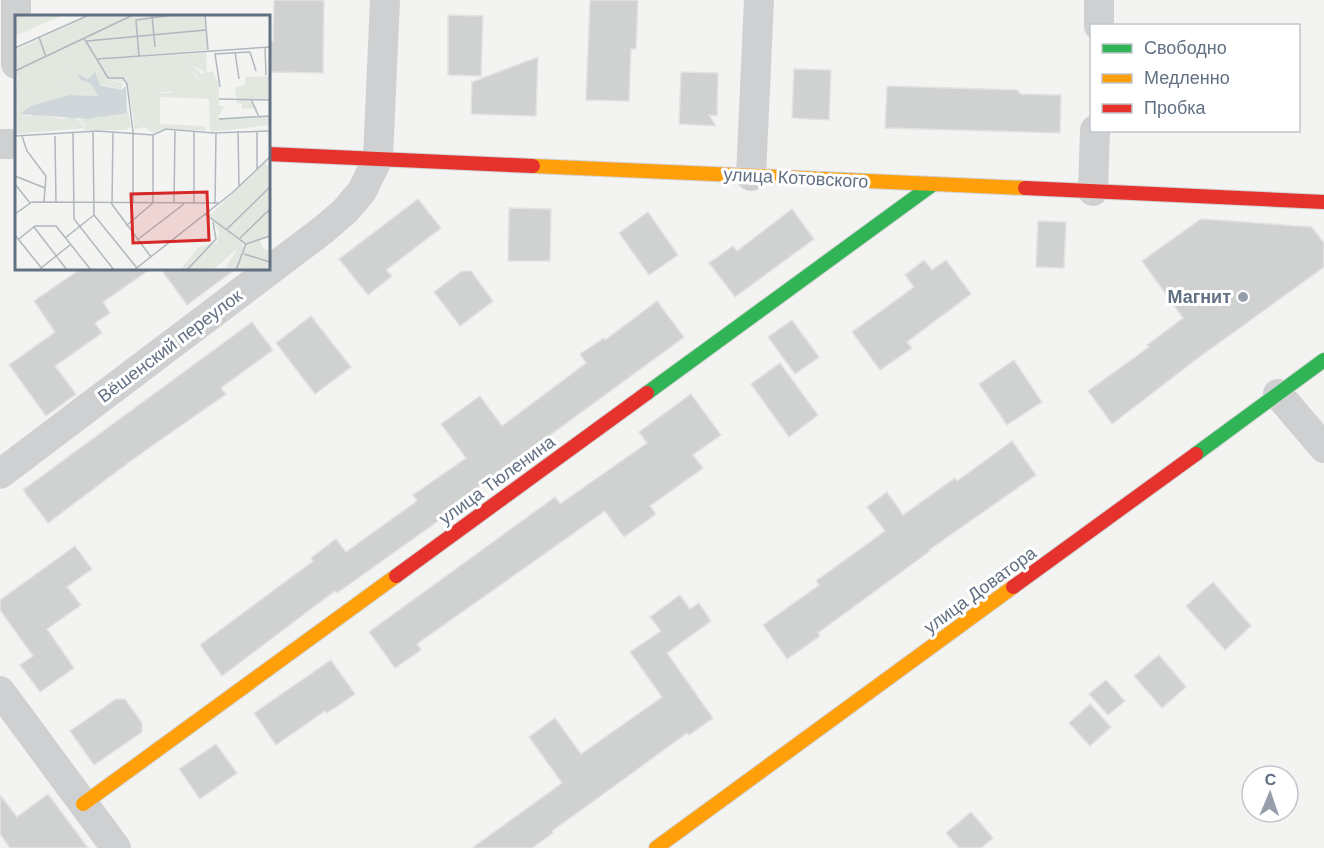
<svg xmlns="http://www.w3.org/2000/svg" width="1324" height="848" font-family="'DM Sans',sans-serif">
<rect width="100%" height="100%" fill="#f3f4f1"/>
<g fill="#d0d1d1" stroke="#e2e3e1" stroke-width="1.5">
<path d="M274,0H324L323,73L268,72L269,39L273,41Z"/>
<path d="M590,0H638L636,49H631L629,101L586,100Z"/>
<path d="M448,15L483,16L481,76L448,75Z"/>
<path d="M538,57L536,116L471,114L472,82Z"/>
<path d="M794,69L831,70L829,120L792,118Z"/>
<path d="M681,72L718,73L717,116L709,115L716,126L679,124Z"/>
<path d="M887,86L1017,90L1021,94L1061,95L1060,133L885,128Z"/>
<path d="M418,199L441,228L386,270L392,276L368,295L339,259Z"/>
<path d="M509,208L551,209L550,261H508Z"/>
<path d="M792,209L814,239L735,297L709,263L733,246L737,251Z"/>
<path d="M648,212L678,255L649,275L619,233Z"/>
<path d="M1201,219L1312,227L1324,243V267L1198,358L1112,424L1088,391L1149,347L1147,345L1183,318L1142,261Z"/>
<path d="M1038,221L1066,222L1064,268L1036,267Z"/>
<path d="M924,260L932,270L946,260L971,294L907,342L912,348L880,370L852,332L914,287L905,275Z"/>
<path d="M82,268H152L103,302L110,313L95,323L102,333L55,366L76,394L46,416L9,365L55,332L34,301Z"/>
<path d="M160,268H237L187,305Z"/>
<path d="M462,271H471L493,301L460,326L434,292Z"/>
<path d="M657,301L684,337L467,496L469,499L337,593L335,591L222,676L200,645L313,561L311,558L336,539L346,552L417,501L413,495L466,458L441,424L480,396L502,426L586,363L580,354L604,338L605,340Z"/>
<path d="M311,316L351,367L315,394L276,343Z"/>
<path d="M792,320L819,357L795,374L768,337Z"/>
<path d="M252,322L273,350L221,388L226,394L132,460L48,523L23,490Z"/>
<path d="M1014,360L1042,402L1007,425L979,384Z"/>
<path d="M780,363L818,415L789,437L751,384Z"/>
<path d="M691,394L721,435L693,455L703,468L650,506L656,514L624,537L605,511L417,644L421,650L395,668L369,632L555,497L560,504L647,443L639,432Z"/>
<path d="M1012,441L1036,475L929,550L930,551L818,633L820,636L787,659L763,625L819,585L816,581L885,531L867,507L887,492L903,515L955,478L957,481Z"/>
<path d="M75,546L92,569L67,587L81,605L47,629L74,668L40,692L20,665L33,656L0,610V600Z"/>
<path d="M1213,582L1251,626L1225,650L1186,606Z"/>
<path d="M680,595L690,609L699,603L711,621L667,653L713,718L689,735L687,733L624,779L552,831L553,833L532,848H472L562,783L529,737L555,718L581,754L662,697L630,652L661,631L650,617Z"/>
<path d="M1159,655L1186,687L1162,708L1134,676Z"/>
<path d="M331,660L355,694L327,713L325,711L276,745L254,713Z"/>
<path d="M1106,680L1125,701L1108,715L1089,694Z"/>
<path d="M116,699H125L142,723V732L94,765L70,731Z"/>
<path d="M1090,704L1111,727L1090,746L1069,723Z"/>
<path d="M216,744L237,773L200,799L179,769Z"/>
<path d="M48,794L88,848H10L0,834V795L17,817Z"/>
<path d="M971,812L993,838L981,848H959L946,833Z"/>
</g>
<g fill="none" stroke-linecap="round" stroke-linejoin="round">
<g stroke="#d1d2d2" stroke-width="16">
<g id="fast">
<path d="M647,393L932,185"/>
<path d="M1196,454L1324,360"/>
</g>
</g>
<g stroke="#d1d2d2" stroke-width="16">
<g id="slow">
<path d="M533,166L1025,188"/>
<path d="M83,804L396,576"/>
<path d="M656,848L1013,587"/>
</g>
</g>
<g stroke="#d1d2d2" stroke-width="16">
<g id="jam">
<path d="M268,154L533,166"/>
<path d="M1025,188L1324,202"/>
<path d="M396,576L647,393"/>
<path d="M1013,587L1196,454"/>
</g>
</g>
<g stroke="#cfd0d1" stroke-width="30">
<path d="M16,0V64"/>
<path d="M1099,26V0"/>
<path d="M0,144H16"/>
<path d="M751,176L759,0"/>
<path d="M1093,191L1095,130"/>
<path d="M1278,394L1324,448"/>
<path d="M0,474L323,230L345,211L362,191L378,158L385,0"/>
<path d="M0,691L116,848"/>
</g>
<use href="#fast" stroke="#30b455" stroke-width="14"/>
<use href="#slow" stroke="#ff9f0a" stroke-width="14"/>
<use href="#jam" stroke="#e5322d" stroke-width="14"/>
</g>
<circle fill="#959eaa" stroke="#fff" stroke-width="2" cx="1243" cy="297" r="6"/>
<g text-anchor="middle" stroke-width="6" stroke-linejoin="round" paint-order="stroke">
<g font-size="18" fill="#627083" stroke="#fff">
<text transform="translate(796 178) rotate(3)" y="6">улица Котовского</text>
<text transform="translate(170 346) rotate(-37)" y="6">Вёшенский переулок</text>
<text transform="translate(497 480) rotate(-36)" y="6">улица Тюленина</text>
<text transform="translate(980 590) rotate(-36)" y="6">улица Доватора</text>
</g>
<g font-size="18" font-weight="bold" fill="#627083" stroke="#fff" text-anchor="end">
<text x="1231" y="303">Магнит</text>
</g>
</g>
<g transform="translate(15 15)">
<rect width="255" height="255" fill="#f3f4f1"/>
<path d="M200,38L198,59L204,68V89L200,90L199,100L204,110L255,107V110L195,117L194,84L145,82V109L190,111V116L152,113L138,118L129,112L120,114L113,69L136,78H156L183,62L173,53L174,48L187,59L198,56ZM145,80L139,86L135,109L136,98L128,101L124,91ZM79,45L89,64L108,68L106,75L82,68L80,57L74,64L64,61L76,69L83,81L54,80L25,88L5,99L14,101V107L0,104V73L25,82L43,79L42,72L49,68L70,80L69,72L52,61L47,62L50,57L41,50L65,51ZM255,61V84H234L243,94L240,97L239,93L227,94V89L222,88L220,73L230,70V62ZM113,96L116,111L111,115H69L71,111L65,106L68,101L80,103Z" fill="#e2e7df" fill-rule="evenodd"/>
<path d="M0,0H48L0,21ZM191,38L192,59L174,48L173,53L185,66L180,70L168,76L137,78L145,80L139,86L143,107L138,111L133,104L136,99L128,101L111,67L89,64L79,45ZM27,50H41L50,57L48,62L52,60L70,72V80L49,68L42,72L44,79L25,82L0,73L4,60ZM200,89L209,92L203,103L255,101V107L198,110ZM18,99L47,104L59,101L71,113L0,119V104L14,107V101Z" fill="#e2e7df"/>
<path d="M76,0H189L193,35L83,44L79,45L81,50H71L70,56L65,51L27,50L0,64V35ZM250,148L255,153V221L245,225L248,234L255,236V255H209L223,233L198,255H165L184,232L202,227L204,216L194,201Z" fill="#e2e7df"/>
<path d="M80,57L85,70L106,75L111,71L112,98L72,104L5,99L18,90L54,80L83,81L76,69L66,65L64,62L63,59L73,64Z" fill="#d0d7db"/>
<path fill="none" stroke="#b0b7be" stroke-width="1.5" d="M190,0L193,35M137,1L140,32M24,22L31,42M69,23L93,63H108L112,69L118,116V188M72,26L191,15M250,32L251,60M0,33L74,0M220,37L224,64M235,37L241,56M124,41L121,5L158,0M83,44L255,32M0,56L118,0M205,72L200,39L235,37M204,84L255,85M236,84L244,102M204,104L255,101M78,116L79,200L122,253M223,116L224,171M179,117V188M58,118L59,204L99,255M0,121L83,116L138,120L151,114L198,118L255,116M7,121L12,136L31,161L29,187M40,121L41,188M242,154V116M0,161L30,173M0,169L15,188M96,188L136,242M97,188L98,117M159,188L160,116M200,189L201,118M0,199L17,187L204,188M190,199L231,229L221,255M111,211L138,188V120M19,212L52,255M211,215L255,172M0,220L28,255M50,223L79,200M225,223L255,194M4,224L20,211H41L76,255M122,225L169,189M231,229L255,221M229,239L255,247M26,253L55,230M119,255L217,178L255,142M172,255L201,224L198,207"/>
<path fill="#d62828" fill-opacity="0.15" stroke="#d62828" stroke-width="3" d="M192,177L194,225L118,228L116,179Z"/>
<rect width="255" height="255" fill="none" stroke="#627083" stroke-width="3"/>
</g>
<rect x="1090" y="24" width="210" height="108" fill="#ffffff" stroke="#c0c6cd" stroke-width="1.5"/>
<rect x="1102" y="44" width="30" height="9" fill="#30b455" stroke="#c0c6cd" stroke-width="1.5"/>
<text x="1144" y="54" font-size="18" fill="#627083">Свободно</text>
<rect x="1102" y="74" width="30" height="9" fill="#ff9f0a" stroke="#c0c6cd" stroke-width="1.5"/>
<text x="1144" y="84" font-size="18" fill="#627083">Медленно</text>
<rect x="1102" y="104" width="30" height="9" fill="#e5322d" stroke="#c0c6cd" stroke-width="1.5"/>
<text x="1144" y="114" font-size="18" fill="#627083">Пробка</text>
<g transform="translate(1270 794) rotate(2)"><circle r="28" fill="#ffffff" stroke="#c0c6cd" stroke-width="1.5"/>
<path d="M0-4.5L10 22L0 15L-10 22Z" fill="#959eaa"/>
<text y="-9" font-size="16" font-weight="bold" text-anchor="middle" fill="#627083">С</text>
</g>
</svg>
